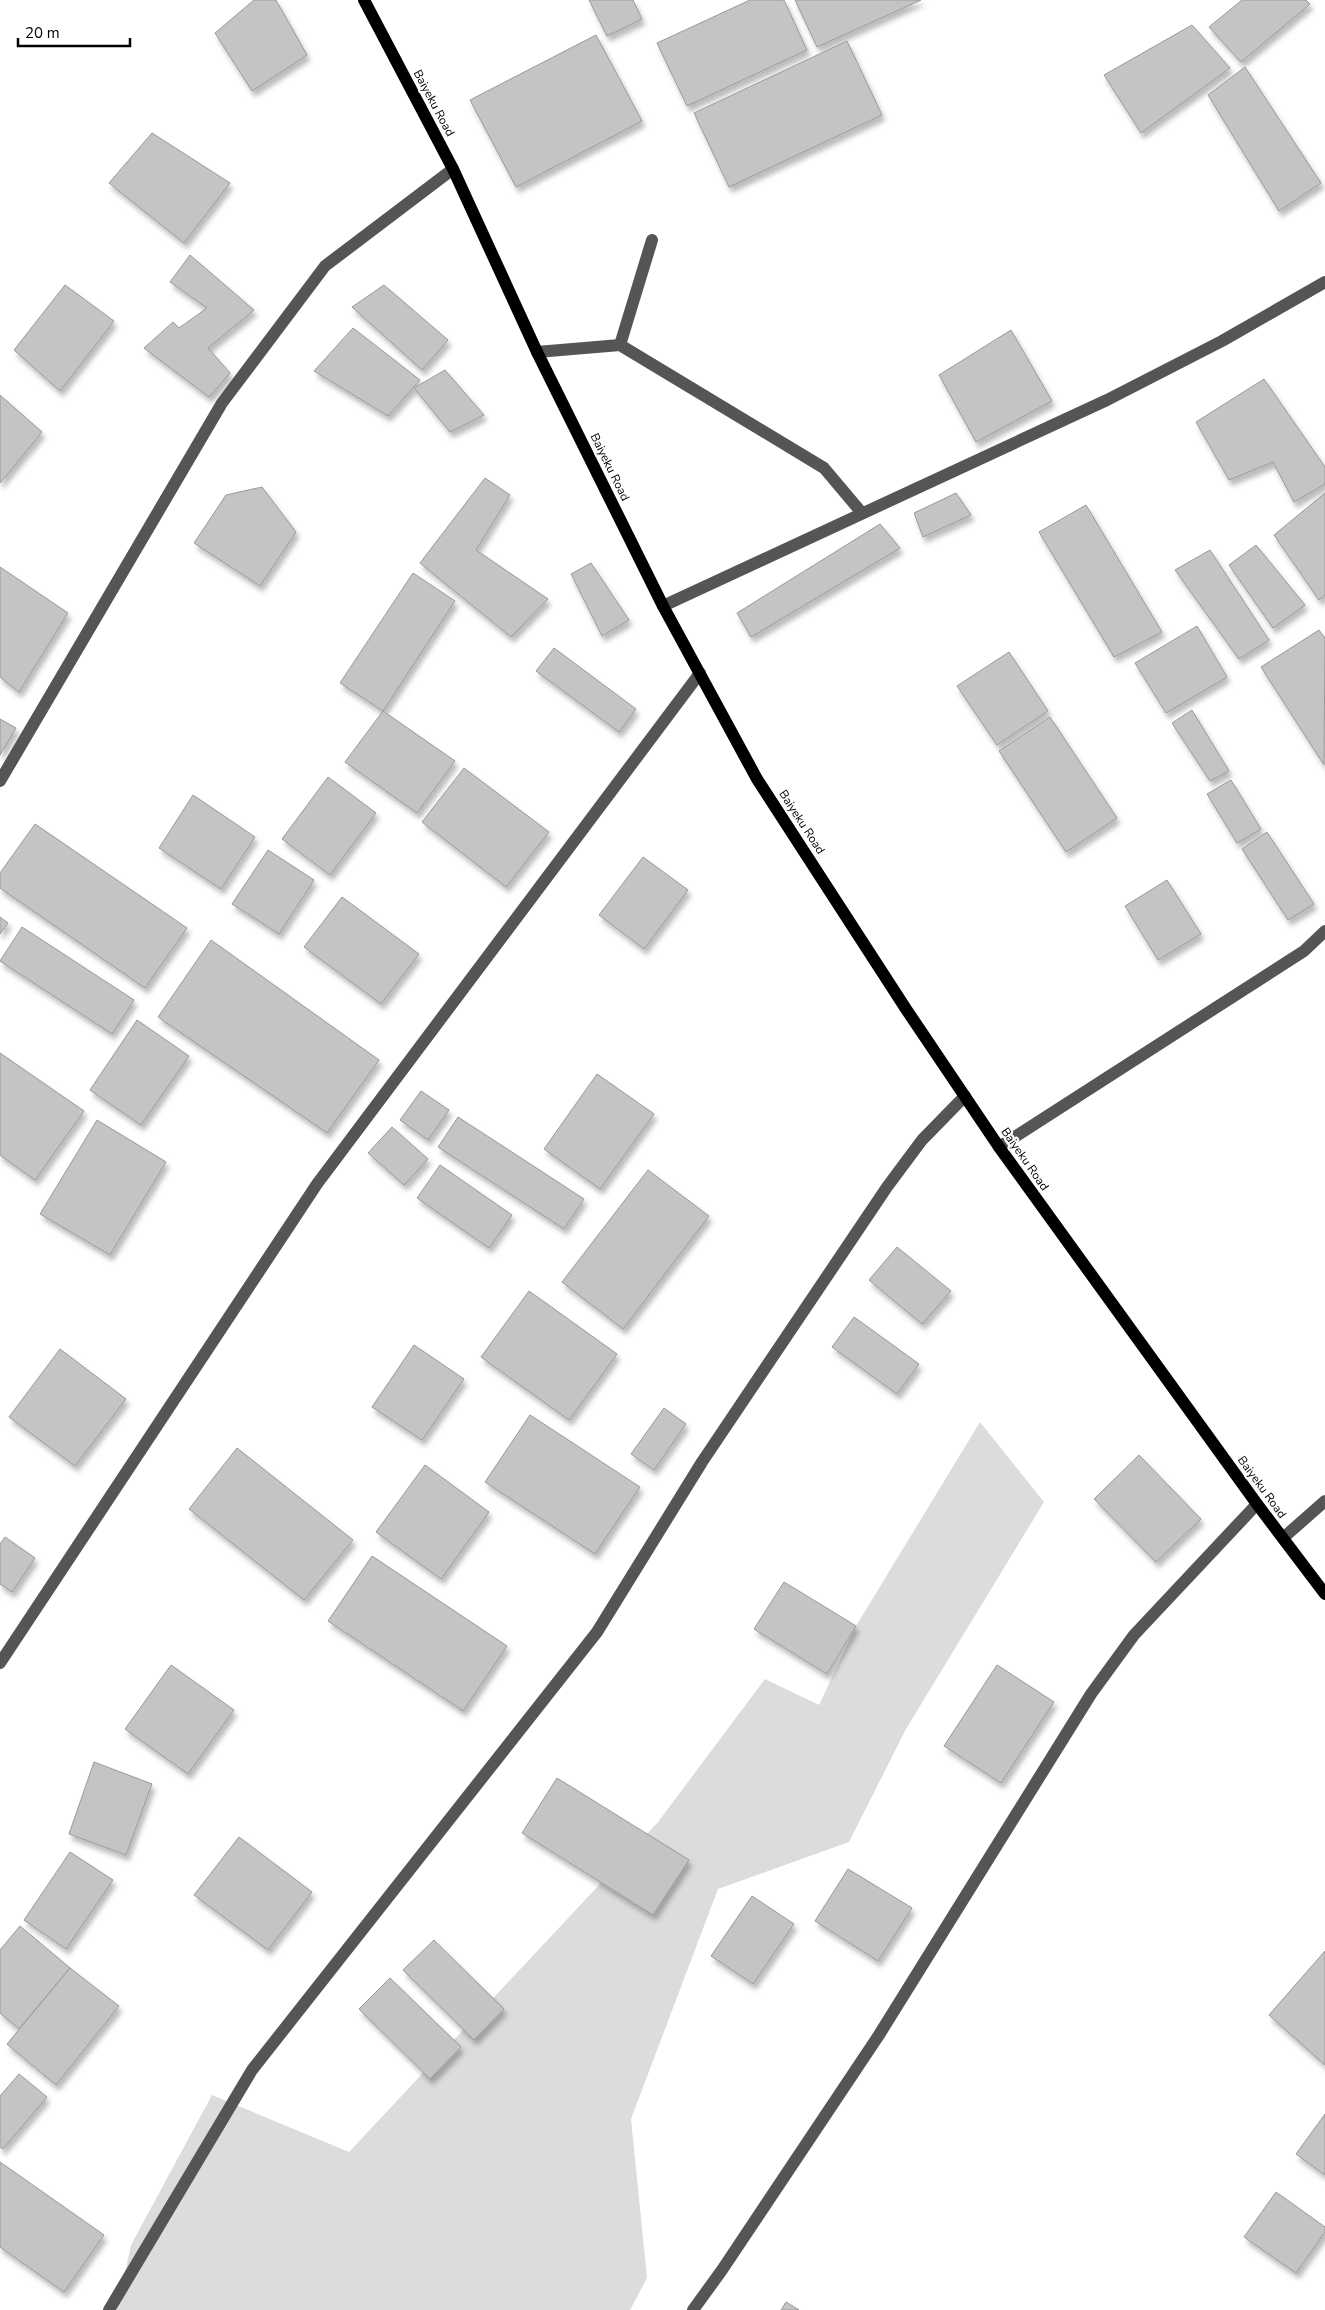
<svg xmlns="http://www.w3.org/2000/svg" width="1325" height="2310" font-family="'Nunito Sans',sans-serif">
<defs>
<filter id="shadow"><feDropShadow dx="3" dy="5.5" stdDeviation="2.5" flood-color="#0004"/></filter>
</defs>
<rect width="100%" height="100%" fill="#fff"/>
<path fill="#dcdcdc" d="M980,1422L1044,1502L906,1729L849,1842L718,1889L631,2119L647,2278L630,2310H117L131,2245L212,2095L349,2152L658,1822L765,1679L819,1705L856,1626Z"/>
<g fill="#c4c4c4" stroke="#999" filter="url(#shadow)">
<path d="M254,0H276L307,55L252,91L215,33Z"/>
<path d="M589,0H633L642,19L607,36Z"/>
<path d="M750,0H784L807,50L687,106L657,43Z"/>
<path d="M795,0H921L817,47Z"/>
<path d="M1242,0H1306L1310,4L1241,62L1209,27Z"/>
<path d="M1192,25L1230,68L1141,133L1104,75Z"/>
<path d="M596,35L642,121L516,187L470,100Z"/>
<path d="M847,41L882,115L729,187L694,113Z"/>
<path d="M1245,67L1321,183L1279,211L1208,95Z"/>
<path d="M152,133L230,183L184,243L109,183Z"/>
<path d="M190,255L254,310L208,348L230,373L209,397L144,348L173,322L179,328L207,308L170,282Z"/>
<path d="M65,285L114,321L60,391L14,350Z"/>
<path d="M384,285L448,340L422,370L352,307Z"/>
<path d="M353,328L420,380L388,416L314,371Z"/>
<path d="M1011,330L1052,401L976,442L939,375Z"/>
<path d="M445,370L484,415L450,432L414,388Z"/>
<path d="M1264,379L1325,467V484L1294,502L1273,462L1229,480L1196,422Z"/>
<path d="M0,395L42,432L0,483Z"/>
<path d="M485,478L510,495L476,550L548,599L511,637L420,563Z"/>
<path d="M262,487L296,532L260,586L194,543L226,495Z"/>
<path d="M956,493L971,515L923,537L914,513Z"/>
<path d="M1325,493V595L1319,600L1274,535Z"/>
<path d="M1086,505L1162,632L1114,657L1039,532Z"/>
<path d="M880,524L900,548L751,637L737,613Z"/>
<path d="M1256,545L1305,605L1273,628L1229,565Z"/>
<path d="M1210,550L1269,640L1239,659L1175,570Z"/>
<path d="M591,563L629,620L602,636L571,574Z"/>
<path d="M0,567L68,613L19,692L0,677Z"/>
<path d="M413,573L455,601L383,711L340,683Z"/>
<path d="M1197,626L1227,677L1166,713L1135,663Z"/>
<path d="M1319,630L1325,638L1324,765L1261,667Z"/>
<path d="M554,648L636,709L619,732L536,671Z"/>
<path d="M1009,652L1048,711L997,745L957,686Z"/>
<path d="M1192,710L1229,771L1210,781L1172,723Z"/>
<path d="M383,711L455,761L417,813L345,762Z"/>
<path d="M1050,717L1117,818L1066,852L999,751Z"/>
<path d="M0,719L16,728L0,755Z"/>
<path d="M464,768L549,832L506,887L422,822Z"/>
<path d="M328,777L376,813L330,875L282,839Z"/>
<path d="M1231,780L1261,829L1237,843L1207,794Z"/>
<path d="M193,795L255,837L221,889L159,848Z"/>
<path d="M35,824L187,928L145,988L0,888V873Z"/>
<path d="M1267,832L1314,904L1288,920L1242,849Z"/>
<path d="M268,850L314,880L279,934L232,904Z"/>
<path d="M643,857L688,890L644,949L599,915Z"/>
<path d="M1167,880L1201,934L1158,960L1125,906Z"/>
<path d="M342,897L419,954L381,1004L304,947Z"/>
<path d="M0,917L8,923L0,934Z"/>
<path d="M22,927L134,1000L112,1034L0,961Z"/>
<path d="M211,940L379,1060L327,1133L158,1017Z"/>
<path d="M137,1020L189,1056L141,1125L90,1090Z"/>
<path d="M0,1053L84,1111L35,1180L0,1155Z"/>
<path d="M597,1074L654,1114L600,1189L544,1149Z"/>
<path d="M421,1091L449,1110L428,1140L400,1120Z"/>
<path d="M458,1117L584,1199L564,1229L438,1147Z"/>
<path d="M97,1120L166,1162L110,1255L40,1214Z"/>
<path d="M392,1127L428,1159L404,1185L368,1153Z"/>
<path d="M440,1165L512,1215L489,1248L417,1198Z"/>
<path d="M648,1170L709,1216L623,1329L562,1282Z"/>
<path d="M897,1247L951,1291L922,1324L869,1280Z"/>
<path d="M529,1291L617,1354L569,1420L481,1357Z"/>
<path d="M854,1317L919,1364L897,1394L832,1347Z"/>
<path d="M414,1345L464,1379L422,1440L372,1407Z"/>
<path d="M60,1349L126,1399L75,1466L9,1417Z"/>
<path d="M664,1408L686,1424L654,1470L631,1454Z"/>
<path d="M530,1415L640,1487L595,1554L485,1482Z"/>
<path d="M237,1448L353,1540L304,1600L189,1509Z"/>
<path d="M1139,1455L1201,1519L1156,1562L1094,1499Z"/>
<path d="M425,1465L489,1512L441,1579L376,1532Z"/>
<path d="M5,1537L35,1558L12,1592L0,1584V1544Z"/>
<path d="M372,1556L507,1646L463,1711L328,1621Z"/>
<path d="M784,1582L856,1626L827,1674L754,1629Z"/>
<path d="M171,1665L234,1710L188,1774L125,1729Z"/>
<path d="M997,1665L1054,1702L1001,1783L944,1746Z"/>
<path d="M94,1762L152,1784L126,1855L69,1834Z"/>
<path d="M557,1778L689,1860L653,1915L522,1833Z"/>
<path d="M239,1837L312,1892L268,1950L194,1895Z"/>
<path d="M70,1852L113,1880L66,1949L24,1920Z"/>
<path d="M848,1869L912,1908L878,1961L815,1921Z"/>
<path d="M752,1896L794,1924L753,1984L711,1956Z"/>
<path d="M20,1926L70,1968L19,2029L0,2013V1950Z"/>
<path d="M434,1940L504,2009L474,2040L403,1970Z"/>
<path d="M1325,1951V2065L1269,2015Z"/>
<path d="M70,1968L119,2006L56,2085L7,2044Z"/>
<path d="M390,1978L461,2047L430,2079L359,2009Z"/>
<path d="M19,2074L47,2097L3,2149L0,2147V2096Z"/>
<path d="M1325,2114V2175L1296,2154Z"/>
<path d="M0,2162L104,2235L64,2292L0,2247Z"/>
<path d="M1276,2192L1325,2227V2232L1296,2273L1244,2237Z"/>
<path d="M786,2302L799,2310H781Z"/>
</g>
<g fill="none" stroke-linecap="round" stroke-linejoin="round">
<g stroke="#555" stroke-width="12">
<path d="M620,345L652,240"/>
<path d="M537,352L620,345L824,468L862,513"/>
<path d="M663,606L1107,400L1222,341L1325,282"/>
<path d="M0,781L222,403L325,266L453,169"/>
<path d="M999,1147L1304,951L1325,931"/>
<path d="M1283,1538L1325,1501"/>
<path d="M0,1663L317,1184L700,673"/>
<path d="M109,2310L252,2070L597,1632L702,1462L887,1187L922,1140L965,1096"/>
<path d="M693,2310L722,2270L879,2035L1091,1694L1134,1635L1257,1504"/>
</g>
<path stroke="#000" stroke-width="12" d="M364,0L453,169L537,352L663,606L757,779L906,1009L999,1147L1257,1504L1325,1594"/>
</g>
<g text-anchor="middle" stroke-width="4.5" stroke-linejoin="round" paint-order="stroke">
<g font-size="12" fill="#000" stroke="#fff">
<text transform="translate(434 103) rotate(62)" y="4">Baiyeku Road</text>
<text transform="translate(610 467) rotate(64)" y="4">Baiyeku Road</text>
<text transform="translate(802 822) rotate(57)" y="4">Baiyeku Road</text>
<text transform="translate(1025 1159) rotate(55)" y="4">Baiyeku Road</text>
<text transform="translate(1262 1487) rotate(54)" y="4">Baiyeku Road</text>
</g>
</g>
<path d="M18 38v8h112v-8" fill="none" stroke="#000000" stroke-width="2.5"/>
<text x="25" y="38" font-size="15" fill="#000000" stroke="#ffffff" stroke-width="4" paint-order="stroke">20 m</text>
</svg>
